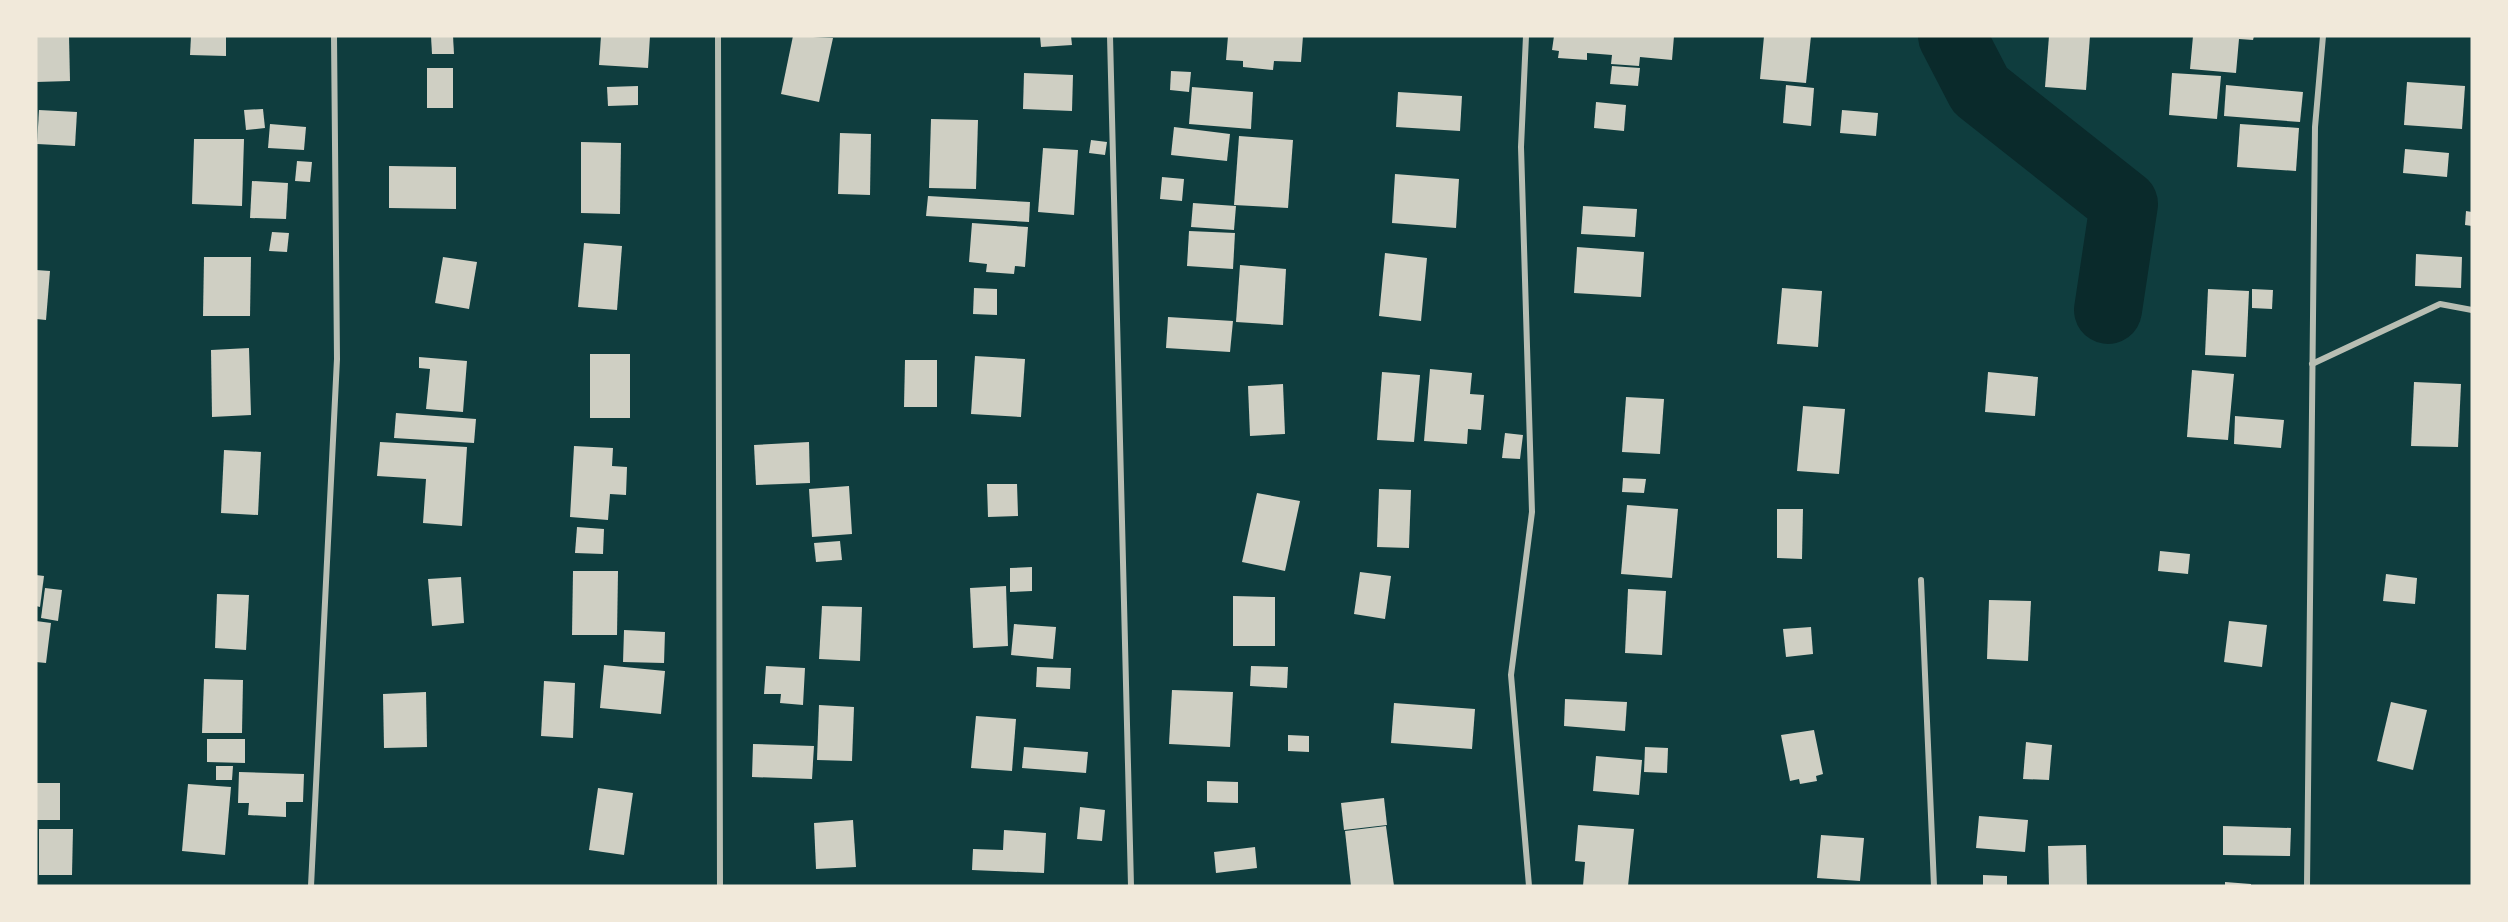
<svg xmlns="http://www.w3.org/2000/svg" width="2508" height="922" font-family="'PT Sans Narrow',sans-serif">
<rect width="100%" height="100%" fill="#0f3d3e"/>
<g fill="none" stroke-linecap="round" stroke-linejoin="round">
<path stroke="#0a2a2b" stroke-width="68" d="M1952,36L1980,90L2124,204L2108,310"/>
</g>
<g fill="#cfcfc3">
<path d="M36,36H69L70,81L36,82Z"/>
<path d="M191,36H226V56L190,55Z"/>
<path d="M431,36H453L454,54H432Z"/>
<path d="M601,36H650L648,68L599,65Z"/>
<path d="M793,36L833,38L819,102L781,94Z"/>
<path d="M1040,36H1071L1072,45L1041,47Z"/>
<path d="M1228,36H1303L1301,62L1274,61L1273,70L1243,67V61L1226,60Z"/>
<path d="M1554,36H1674L1672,60L1640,57L1639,66L1611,64L1612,55L1587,53V60L1558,58L1559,51L1552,50Z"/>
<path d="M1764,36H1811L1806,83L1760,79Z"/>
<path d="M2049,36H2090L2086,90L2045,87Z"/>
<path d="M2193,36H2254L2253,40L2239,39L2236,73L2190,69Z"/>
<path d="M1612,66L1640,68L1638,86L1610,84Z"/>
<rect x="427" y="68" width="26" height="40"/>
<path d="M1171,71L1191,72L1189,92L1170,90Z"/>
<path d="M1024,73L1073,75L1072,111L1023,109Z"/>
<path d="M2172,73L2221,76L2217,119L2169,115Z"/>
<path d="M2407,82L2465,86L2462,129L2404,125Z"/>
<path d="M1786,85L1814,88L1811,126L1783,123Z"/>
<path d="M2226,85L2303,92L2300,122L2224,116Z"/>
<path d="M638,86V105L608,106L607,87Z"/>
<path d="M1192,87L1253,92L1251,129L1189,124Z"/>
<path d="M1398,92L1462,96L1460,131L1396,127Z"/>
<path d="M1596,102L1626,105L1624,131L1594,128Z"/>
<path d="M263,109L265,128L246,130L244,110Z"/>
<path d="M39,110L77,112L75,146L37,144Z"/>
<path d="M1842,110L1878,113L1876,136L1840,133Z"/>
<path d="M931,119L978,120L976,189L929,188Z"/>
<path d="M270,124L306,127L304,150L268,148Z"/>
<path d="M2240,124L2299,128L2296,171L2237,167Z"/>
<path d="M1174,127L1230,134L1227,161L1171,155Z"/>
<path d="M840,133L871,134L870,195L838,194Z"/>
<path d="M1239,136L1293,140L1288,208L1234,205Z"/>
<path d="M194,139H244L242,206L192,204Z"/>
<path d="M1091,140L1107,142L1105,155L1089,153Z"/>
<path d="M581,142L621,143L620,214L581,213Z"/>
<path d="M1043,148L1078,150L1074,215L1038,212Z"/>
<path d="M2405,149L2449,153L2447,177L2403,173Z"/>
<path d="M297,161L312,162L310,182L295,181Z"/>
<path d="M389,166L456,167V209L389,208Z"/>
<path d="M1395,174L1459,179L1456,228L1392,223Z"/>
<path d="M1162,177L1184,179L1182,201L1160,199Z"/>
<path d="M252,181L288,183L286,219L250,218Z"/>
<path d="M928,196L1030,202L1029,222L926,216Z"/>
<path d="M1193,203L1236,206L1234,230L1191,227Z"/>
<path d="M1583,206L1637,209L1635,237L1581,234Z"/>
<path d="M2466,211L2472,212V226L2465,225Z"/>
<path d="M972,223L1028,227L1025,267L1015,266L1014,274L986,272L987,264L969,262Z"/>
<path d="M1189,231L1235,233L1233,269L1187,266Z"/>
<path d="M272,232L289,233L287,252L269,251Z"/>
<path d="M584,243L622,246L617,310L578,307Z"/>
<path d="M1577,247L1644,252L1641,297L1574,293Z"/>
<path d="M1385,253L1427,258L1421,321L1379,316Z"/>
<path d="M2416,254L2462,257L2461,288L2415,286Z"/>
<path d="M204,257H251L250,316H203Z"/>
<path d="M443,257L477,262L469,309L435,303Z"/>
<path d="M1240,265L1286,269L1283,325L1236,322Z"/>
<path d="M36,270L50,271L46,320L36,319Z"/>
<path d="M974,288L997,289V315L973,314Z"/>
<path d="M1782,288L1822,291L1818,347L1777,344Z"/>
<path d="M2208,289L2249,291L2246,357L2205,355Z"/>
<path d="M2252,289L2273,290L2272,309L2252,308Z"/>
<path d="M1168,317L1233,321L1230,352L1166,348Z"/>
<path d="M249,348L251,415L212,417L211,350Z"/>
<rect x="590" y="354" width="40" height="64"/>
<path d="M975,356L1025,359L1021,417L971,414Z"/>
<path d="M419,357L467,361L463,412L426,409L430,369L419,368Z"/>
<path d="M905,360H937V407H904Z"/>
<path d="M1430,369L1472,373L1470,394L1484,395L1481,430L1468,429L1467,444L1424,441Z"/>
<path d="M2192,370L2234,374L2228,440L2187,437Z"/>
<path d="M1382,372L1420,375L1414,442L1377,440Z"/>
<path d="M1988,372L2038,377L2035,416L1985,412Z"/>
<path d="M2414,382L2461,384L2458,447L2411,446Z"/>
<path d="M1283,384L1285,434L1250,436L1248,386Z"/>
<path d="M1626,397L1664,399L1660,454L1622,452Z"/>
<path d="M1803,406L1845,409L1839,474L1797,471Z"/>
<path d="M396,413L476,419L474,443L394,438Z"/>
<path d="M2235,416L2284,420L2281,448L2234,444Z"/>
<path d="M1505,433L1523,435L1520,459L1502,458Z"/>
<path d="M380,442L467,447L462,526L423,523L426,479L377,476Z"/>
<path d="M809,442L810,483L756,485L754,445Z"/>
<path d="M574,446L613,448L612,466L627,467L626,495L610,494L608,520L570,517Z"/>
<path d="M224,450L261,452L258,515L221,513Z"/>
<path d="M1623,478L1646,479L1644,493L1622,492Z"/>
<path d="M987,484H1017L1018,516L988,517Z"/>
<path d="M849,486L852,534L812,537L809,489Z"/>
<path d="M1379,489L1411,490L1409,548L1377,547Z"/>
<path d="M1257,493L1300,501L1285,571L1242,562Z"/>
<path d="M1627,505L1678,509L1672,578L1621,574Z"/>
<path d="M1777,509H1803L1802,559L1777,558Z"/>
<path d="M577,527L604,529L603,554L575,553Z"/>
<path d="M840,541L842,560L816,562L814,543Z"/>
<path d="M2160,551L2190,554L2188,574L2158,571Z"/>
<path d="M1032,567V591L1010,592V568Z"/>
<path d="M573,571H618L617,635H572Z"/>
<path d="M1360,572L1391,576L1385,619L1354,614Z"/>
<path d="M2386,574L2417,578L2415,604L2383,601Z"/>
<path d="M36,575L44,576L40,607L36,606Z"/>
<path d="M461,577L464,623L432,626L428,579Z"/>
<path d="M1006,586L1008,646L973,648L970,588Z"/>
<path d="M45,588L62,590L58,621L41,618Z"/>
<path d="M1628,589L1666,591L1662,655L1625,653Z"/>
<path d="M217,594L249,595L246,650L215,648Z"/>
<path d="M1233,596L1275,597V646H1233Z"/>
<path d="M1989,600L2031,601L2028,661L1987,659Z"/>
<path d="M822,606L862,607L860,661L819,659Z"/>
<path d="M36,621L51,623L46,663L36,662Z"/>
<path d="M2229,621L2267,625L2262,667L2224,662Z"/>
<path d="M1014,624L1056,627L1053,659L1011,655Z"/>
<path d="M1811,627L1813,654L1786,657L1783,629Z"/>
<path d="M624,630L665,632L664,663L623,662Z"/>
<path d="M604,665L665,671L661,714L600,708Z"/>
<path d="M766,666L805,668L803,705L780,703L781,694H764Z"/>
<path d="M1251,666L1288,667L1287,688L1250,686Z"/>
<path d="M1037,667L1071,668L1070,689L1036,687Z"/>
<path d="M204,679L243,680L242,733H202Z"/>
<path d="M544,681L575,683L573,738L541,736Z"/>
<path d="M1172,690L1233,692L1230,747L1169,744Z"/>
<path d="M426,692L427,747L384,748L383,694Z"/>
<path d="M1565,699L1627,702L1625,731L1564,726Z"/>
<path d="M2391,702L2427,710L2413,770L2377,761Z"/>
<path d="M1394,703L1475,709L1472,749L1391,743Z"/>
<path d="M819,705L854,707L852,761L817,760Z"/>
<path d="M976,716L1016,719L1012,771L971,768Z"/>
<path d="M1814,730L1823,774L1816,776L1817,781L1800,784L1799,779L1790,781L1781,735Z"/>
<path d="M1288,735L1309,736V752L1288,751Z"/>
<path d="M207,739H245V763L207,762Z"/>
<path d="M2026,742L2052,745L2049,780L2023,779Z"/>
<path d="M753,744L814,746L812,779L752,777Z"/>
<path d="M1024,747L1088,752L1086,773L1022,768Z"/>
<path d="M1645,747L1668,748L1667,773L1644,772Z"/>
<path d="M1596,756L1642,760L1639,795L1593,791Z"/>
<path d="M216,766H233L232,780H216Z"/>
<path d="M239,772L304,774L303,802H286V817L248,815L249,803H238Z"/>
<path d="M1207,781L1238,782V803L1207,802Z"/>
<rect x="36" y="783" width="24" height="37"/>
<path d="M188,784L231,787L225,855L182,851Z"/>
<path d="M598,788L633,793L624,855L589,850Z"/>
<path d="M1384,798L1387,825L1344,830L1341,803Z"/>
<path d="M1080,807L1105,810L1102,841L1077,839Z"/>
<path d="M1979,816L2028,820L2025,852L1976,848Z"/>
<path d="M853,820L856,867L816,869L814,823Z"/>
<path d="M1578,825L1634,829L1628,886H1583L1585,862L1575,861Z"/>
<path d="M1386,826L1394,886H1351L1345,831Z"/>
<path d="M2223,826L2291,828L2290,856L2223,855Z"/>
<path d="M39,829H73L72,875H39Z"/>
<path d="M1004,830L1046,833L1044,873L972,870L973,849L1003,850Z"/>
<path d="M1821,835L1864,838L1860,881L1817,878Z"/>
<path d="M2086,845L2087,886H2049L2048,846Z"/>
<path d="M1255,847L1257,868L1216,873L1214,852Z"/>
<path d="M1983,875L2007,876V886H1983Z"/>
<path d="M2225,882L2251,884V886H2225Z"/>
</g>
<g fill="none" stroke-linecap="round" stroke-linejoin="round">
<g stroke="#b8beb3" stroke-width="6">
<path d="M718,36L720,886"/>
<path d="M1110,36L1131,886"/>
<path d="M1526,36L1521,147L1532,512L1511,675L1529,886"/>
<path d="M2312,364L2440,304L2472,310"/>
<path d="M1921,580L1934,886"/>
<path d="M311,886L337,359L334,36"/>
<path d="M2307,886L2315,127L2323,36"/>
</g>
</g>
<rect width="2508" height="922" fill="none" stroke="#f1e9da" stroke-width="75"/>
</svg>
